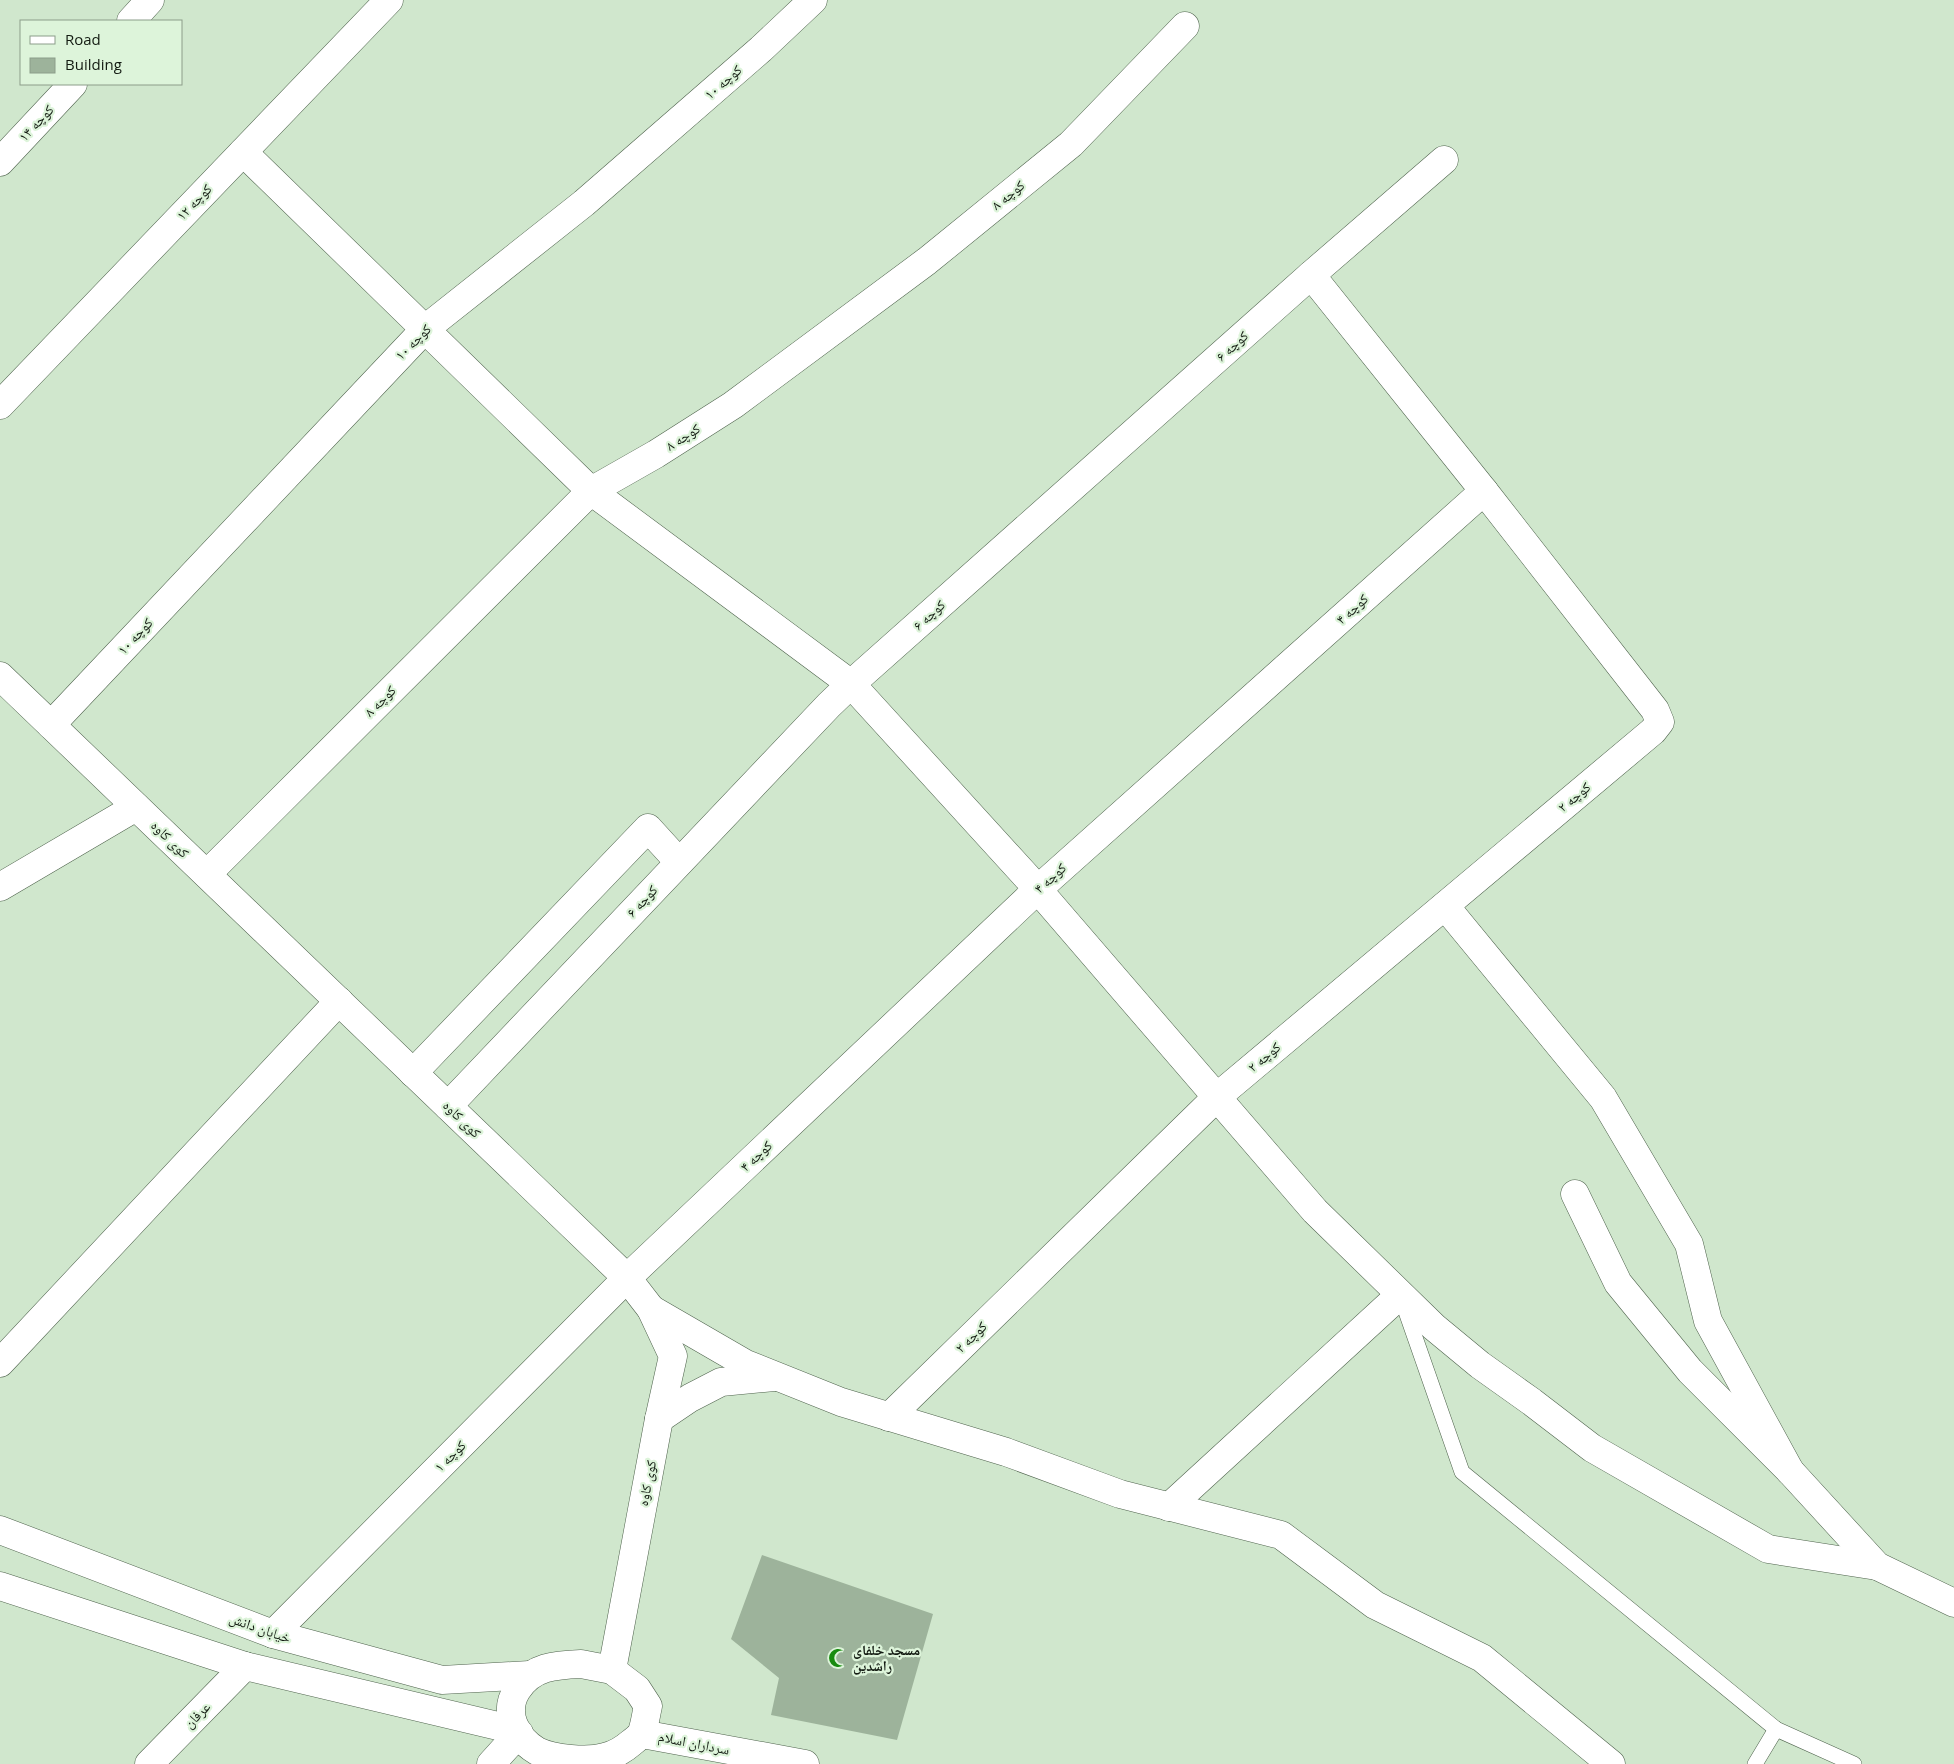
<svg xmlns="http://www.w3.org/2000/svg" width="1954" height="1764" font-family="'Open Sans','Noto Naskh Arabic',sans-serif">
<rect width="100%" height="100%" fill="#d0e7cd"/>
<path fill="#9db39b" d="M762,1555L933,1614L897,1740L771,1715L779,1678L731,1639Z"/>
<g fill="none" stroke-linecap="round" stroke-linejoin="round">
<g stroke="#4f634d" stroke-width="16">
<g id="service">
<path d="M1403,1303L1462,1472L1776,1729L1854,1764"/>
<path d="M1755,1764L1776,1729"/>
</g>
</g>
<g stroke="#4f634d" stroke-width="29">
<g id="minor">
<path d="M131,21L150,0"/>
<path d="M243,152L591,491L851,684L1026,876L1315,1211L1434,1327L1480,1365L1532,1402L1592,1448L1768,1549L1877,1566"/>
<path d="M0,162L73,84"/>
<path d="M0,405L389,0"/>
<path d="M0,676L627,1278L651,1309L673,1356L659,1419L612,1670"/>
<path d="M51,725L425,329L584,203L761,49L813,0"/>
<path d="M207,874L591,491L656,454L733,405L927,261L1071,144L1185,26"/>
<path d="M0,887L136,807"/>
<path d="M1445,906L1603,1098L1689,1244L1708,1321L1790,1471"/>
<path d="M413,1073L648,828L679,862"/>
<path d="M448,1106L829,705L851,684L1311,275L1444,160"/>
<path d="M1575,1194L1618,1283L1690,1371L1790,1471L1877,1566L1954,1603"/>
<path d="M651,1309L746,1364L841,1402L1006,1452L1120,1494L1281,1535L1375,1605L1482,1658L1611,1764"/>
<path d="M0,1363L339,1001"/>
<path d="M889,1417L1218,1096L1653,731L1660,722L1655,710L1484,491L1311,275"/>
<path d="M659,1419L690,1398L721,1382L774,1377"/>
<path d="M1169,1507L1400,1295"/>
<path d="M273,1634L627,1278L1037,890L1484,491"/>
<path d="M149,1764L245,1666"/>
</g>
</g>
<g stroke="#4f634d" stroke-width="29">
<g id="tertiary">
<path d="M0,1530L273,1634L442,1680L530,1675"/>
<path d="M0,1586L245,1666L515,1730"/>
<path d="M581,1664L612,1670L637,1689L648,1706C646,1714 645,1724 642,1732C640,1736 635,1740 631,1743C624,1749 614,1755 605,1757C588,1762 553,1759 537,1751C515,1738 503,1712 517,1690C532,1666 556,1665 581,1664Z"/>
<path d="M642,1734L805,1764"/>
<path d="M491,1764L519,1733"/>
</g>
</g>
<use href="#service" stroke="#fff" stroke-width="15"/>
<use href="#minor" stroke="#fff" stroke-width="28"/>
<use href="#tertiary" stroke="#fff" stroke-width="28"/>
</g>
<defs>
<g id="mosque-bare" transform="scale(1.5)"><path d="M3.5-4.9A6 6 0 1 0 3.5 4.9A5 5 0 1 1 3.5-4.9Z" fill="#188b0f" stroke="#ddf4da" stroke-width="2.5" paint-order="stroke"/></g>
</defs>
<g fill-rule="evenodd">
<use href="#mosque-bare" x="838" y="1658"/>
</g>
<g text-anchor="middle" stroke-width="4.5" stroke-linejoin="round" paint-order="stroke">
<g font-size="14" fill="#131b12" stroke="#ddf4da">
<text transform="translate(723 82) rotate(-41)" y="5">کوچه ۱۰</text>
<text transform="translate(36 123) rotate(-47)" y="5">کوچه ۱۴</text>
<text transform="translate(1008 195) rotate(-39)" y="5">کوچه ۸</text>
<text transform="translate(194 202) rotate(-46)" y="5">کوچه ۱۲</text>
<text transform="translate(413 342) rotate(-45)" y="5">کوچه ۱۰</text>
<text transform="translate(1232 346) rotate(-42)" y="5">کوچه ۶</text>
<text transform="translate(683 437) rotate(-33)" y="5">کوچه ۸</text>
<text transform="translate(1352 609) rotate(-42)" y="5">کوچه ۴</text>
<text transform="translate(929 615) rotate(-42)" y="5">کوچه ۶</text>
<text transform="translate(135 636) rotate(-47)" y="5">کوچه ۱۰</text>
<text transform="translate(380 701) rotate(-45)" y="5">کوچه ۸</text>
<text transform="translate(1574 797) rotate(-40)" y="5">کوچه ۲</text>
<text transform="translate(170 839) rotate(44)" y="5">کوی کاوه</text>
<text transform="translate(1050 878) rotate(-42)" y="5">کوچه ۴</text>
<text transform="translate(642 901) rotate(-47)" y="5">کوچه ۶</text>
<text transform="translate(1264 1057) rotate(-40)" y="5">کوچه ۲</text>
<text transform="translate(462 1119) rotate(44)" y="5">کوی کاوه</text>
<text transform="translate(756 1156) rotate(-43)" y="5">کوچه ۴</text>
<text transform="translate(971 1337) rotate(-44)" y="5">کوچه ۲</text>
<text transform="translate(450 1456) rotate(-45)" y="5">کوچه ۱</text>
<text transform="translate(647 1483) rotate(-79)" y="5">کوی کاوه</text>
<text transform="translate(260 1628) rotate(19)" y="5">خیابان دانش</text>
<text transform="translate(197 1715) rotate(-45)" y="5">عرفان</text>
<text transform="translate(694 1743) rotate(11)" y="5">سرداران اسلام</text>
</g>
<g font-size="14" font-weight="bold" fill="#131b12" stroke="#ddf4da" text-anchor="start">
<text x="853" y="1655">مسجد خلفای<tspan x="853" dy="16">راشدین</tspan></text>
</g>
</g>
<rect x="20" y="20" width="162" height="65" fill="#ddf4da" stroke="#8c9d8a"/>
<rect x="30" y="36" width="25" height="8" fill="#ffffff" stroke="#8c9d8a"/>
<text x="65" y="45" font-size="15" fill="#131b12">Road</text>
<rect x="30" y="58" width="25" height="15" fill="#9db39b" stroke="#8c9d8a"/>
<text x="65" y="70" font-size="15" fill="#131b12">Building</text>
</svg>
